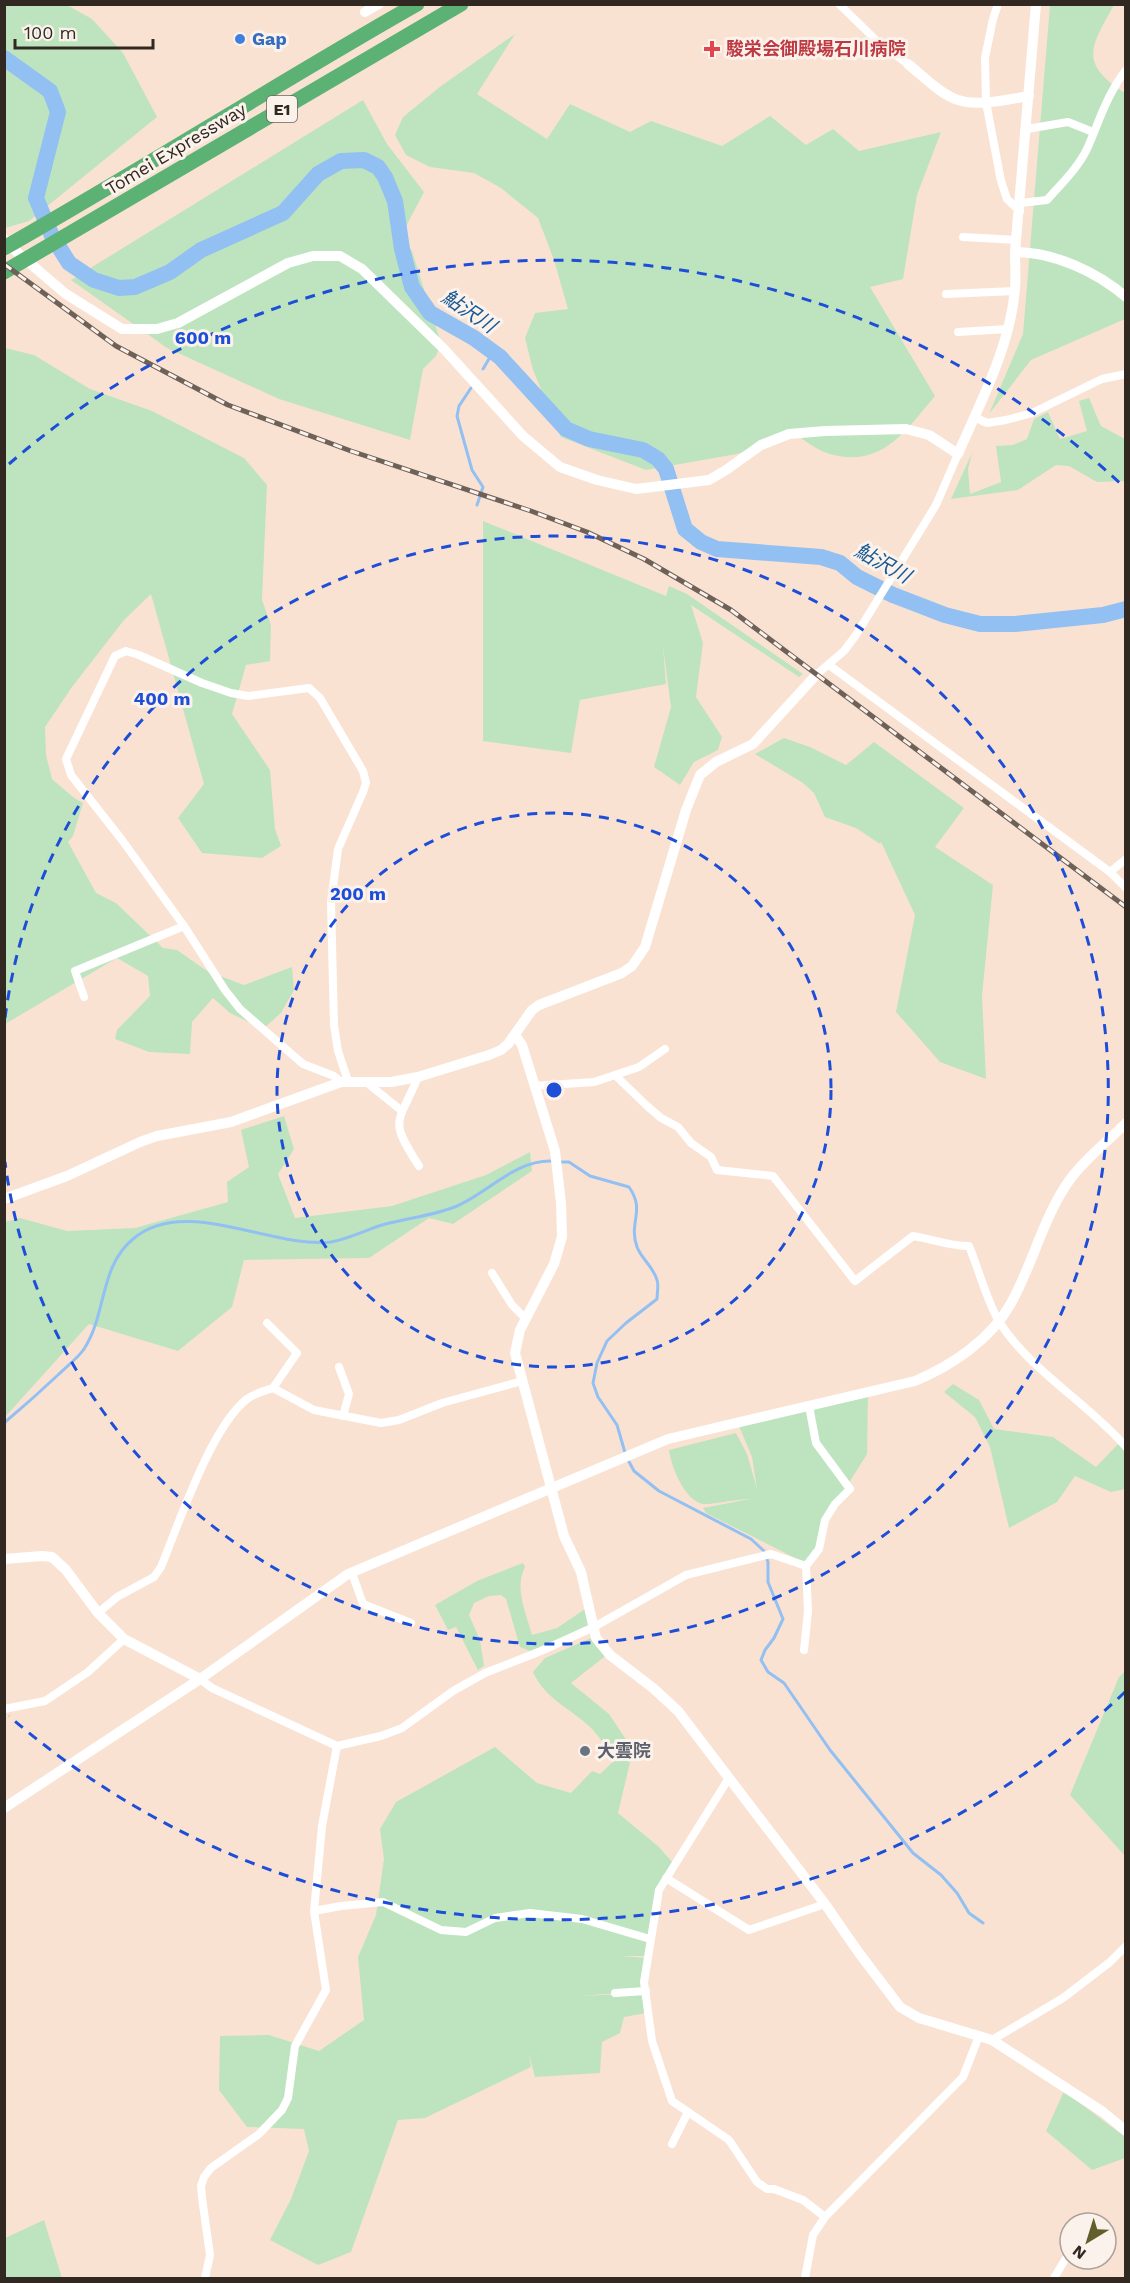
<svg xmlns="http://www.w3.org/2000/svg" width="1130" height="2283" font-family="'Work Sans','Noto Sans JP',sans-serif">
<rect width="100%" height="100%" fill="#fae2d3"/>
<g fill="#bde4bf">
<path d="M5,4L67,5L92,19L123,53L157,117L29,221L5,228Z"/>
<path d="M1050,5H1114C1091,46 1078,63 1125,93V319L1031,360L989,414L1023,334Z"/>
<path d="M515,34L477,94L547,139L570,104L630,132L651,121L722,146L770,116L806,145L833,129L859,151L941,132L917,195L903,279L870,287L935,396C906,430 882,469 830,454C818,451 805,440 794,434L737,454L646,470L561,437L533,370L525,338L535,313L568,309L554,260L538,218L501,188L474,173L430,167L406,155L395,135L403,117L441,86Z"/>
<path d="M363,100L387,144L424,192L400,238L412,251L441,343L436,356L423,369L410,440L279,399L167,348L71,280Z"/>
<path d="M5,348L34,355L90,389L152,411L244,458L267,485L262,600L271,625L270,661L246,665L232,714L270,770L275,829L281,846L262,858L202,853L178,818L204,784L151,594L124,620L72,687L45,727L46,755L52,779L73,797L83,803L73,836L68,842L96,893L116,903L163,948L177,950L207,971L244,985L292,967L294,990L281,1013L263,1029L230,1013L213,998L192,1022L190,1054L149,1052L115,1039L117,1030L150,996L148,976L117,958L5,1024Z"/>
<path d="M1089,398L1101,426L1125,439V481L1097,482L1069,466L1056,465L1018,490L951,499L972,453L968,469L970,494L1001,482L996,446L1013,445L1027,439L1034,419L1048,412L1060,439L1087,431L1079,401Z"/>
<path d="M483,521L666,596L669,586L687,594L803,674L799,677L691,605L703,643L696,697L722,737L718,750L694,762L680,785L654,767L671,707L663,647L666,684L580,700L571,753L483,741Z"/>
<path d="M784,738L810,747L846,765L874,742L964,808L935,847L993,885L982,996L986,1079L940,1062L896,1012L915,915L881,842L880,844L856,828L825,817L814,793L803,783L755,754Z"/>
<path d="M284,1116L294,1149L278,1174L295,1218L392,1206L486,1175L530,1152L532,1171L453,1224L429,1218L369,1258L244,1260L232,1307L178,1351L89,1324L5,1417V1222L20,1218L67,1231L135,1228L228,1202L227,1182L249,1167L241,1130Z"/>
<path d="M953,1384L979,1400L994,1429L1053,1437L1096,1467L1119,1443L1125,1453V1489L1111,1492L1075,1476L1057,1502L1009,1528L990,1447L975,1417L944,1392Z"/>
<path d="M868,1397L867,1454L827,1518L821,1542L807,1564L706,1513L703,1508L750,1499C740,1499 708,1505 703,1504C684,1500 671,1466 669,1450L736,1433L747,1454L757,1489L752,1457L739,1426Z"/>
<path d="M523,1563L525,1567C514,1588 526,1613 532,1635L557,1628L585,1609L589,1630L530,1651L520,1647L506,1599L501,1595L489,1596L474,1603L469,1615L480,1640L484,1666L478,1670L456,1627L448,1630L435,1605L477,1581Z"/>
<path d="M596,1636L608,1654L571,1683L609,1714L633,1750L618,1813L659,1847L673,1863L666,1879L646,1956H621L647,1958L646,1991L578,1996L645,1993L646,2013L624,2017L620,2033L602,2042L600,2073L535,2077L529,2054L531,2067L425,2118L398,2120L351,2252L318,2265L270,2240L291,2199L309,2151L304,2129L247,2127L219,2090L220,2036L269,2035L319,2051L364,2020L358,1957L376,1915L384,1859L380,1829L396,1802L495,1747L537,1783L571,1793L592,1771L600,1774L615,1760C608,1750 601,1739 593,1730C573,1709 546,1701 533,1672L545,1658Z"/>
<path d="M1125,1671V1856L1070,1795L1119,1677Z"/>
<path d="M1064,2091L1125,2137V2158L1092,2170L1046,2131Z"/>
<path d="M44,2220L62,2278H5V2238Z"/>
</g>
<g fill="none" stroke-linecap="round" stroke-linejoin="round">
<g stroke="#92c0f2" stroke-width="3">
<path d="M483,369L493,352"/>
<path d="M471,388L459,406L457,416L472,470L483,487L477,505"/>
<path d="M560,1162H569L590,1176L629,1187C646,1211 628,1222 637,1247C641,1258 654,1268 657,1280C659,1285 657,1293 657,1299L626,1323L607,1341L597,1363L593,1383L598,1397L617,1425L626,1456L634,1471L659,1491L751,1539L764,1551L768,1562V1582L783,1619L774,1638L765,1650L761,1660L768,1672L784,1683L830,1750L913,1853L941,1875L957,1893L969,1913L983,1923"/>
<path d="M4,1423C23,1407 41,1391 59,1374C67,1366 78,1358 84,1349C107,1314 99,1267 133,1239C185,1195 271,1249 331,1242C348,1239 366,1230 382,1225C406,1218 434,1216 457,1206C489,1192 516,1159 553,1161"/>
</g>
<path stroke="#92c0f2" stroke-width="16" d="M4,58L50,91L58,112L36,198L52,236L69,263L94,280L119,288L135,287L170,272L201,250L283,213L318,174L341,161L364,160L378,167L385,177L395,201L402,249L412,287L430,313L474,338L500,357L566,429L589,439L643,450L658,459L666,469L685,529L701,542L717,549L821,557L840,563L857,577L893,595L945,615L980,624H1015L1103,615L1126,609"/>
<g stroke="#fff" stroke-width="8">
<path d="M839,4L878,42L908,64"/>
<path d="M998,4L993,19L985,58L986,102L1001,181L1007,199L1020,211"/>
<path d="M1027,129L1068,122L1093,132"/>
<path d="M1021,203L1047,200C1060,185 1078,168 1087,149C1099,122 1107,94 1126,70"/>
<path d="M963,237L1017,240"/>
<path d="M946,294L1015,291"/>
<path d="M958,332L1008,329"/>
<path d="M974,417L987,423L1006,420L1032,413L1102,379L1126,374"/>
<path d="M829,665L1110,872L1126,888"/>
<path d="M817,674L844,651L856,635L936,505L958,454"/>
<path d="M1110,872L1126,859"/>
<path d="M84,997L75,971L184,926"/>
<path d="M615,1075L646,1105L661,1118L678,1127L691,1143L711,1157L717,1170L773,1176L855,1281L913,1236C932,1239 949,1246 969,1246C978,1267 988,1305 1000,1323C1031,1371 1088,1403 1126,1447"/>
<path d="M418,1077C398,1125 388,1118 419,1166"/>
<path d="M341,1082L334,1076L303,1064L240,1009L225,990L184,926L122,840L71,775L66,759L115,656L126,651L139,655L202,683L231,693L248,696L309,688L320,698L363,771L366,783L363,792L338,849L331,902L334,1025L338,1051L348,1081"/>
<path d="M366,1082L402,1111"/>
<path d="M534,1086L594,1082L639,1067L665,1049"/>
<path d="M492,1273L512,1305L526,1319"/>
<path d="M267,1323L297,1353L273,1388"/>
<path d="M339,1367L349,1394L343,1416"/>
<path d="M806,1566L819,1549L825,1520L835,1504L850,1489L816,1443L809,1406"/>
<path d="M352,1573L363,1604L411,1623"/>
<path d="M98,1613L117,1597L154,1577L161,1567C179,1523 211,1427 247,1399C255,1393 264,1391 273,1388L314,1410L381,1423L399,1420L442,1403L522,1381"/>
<path d="M200,1679L212,1688L337,1746L381,1736L402,1728L453,1691L485,1673L541,1651L594,1627L686,1575L771,1554L806,1566L808,1611L804,1650"/>
<path d="M4,1709L45,1701L88,1672L124,1639"/>
<path d="M729,1778L659,1890L644,1982L652,2041L672,2101L729,2140L757,2182L767,2189H774L803,2200L825,2217"/>
<path d="M666,1878L749,1930L825,1904"/>
<path d="M314,1911L341,1906L383,1902L441,1930L466,1932L495,1918L530,1913L582,1919L650,1939"/>
<path d="M615,1993L646,1991"/>
<path d="M992,2040L1063,1998L1110,1962L1126,1946"/>
<path d="M672,2144L688,2112"/>
<path d="M205,2278L210,2255L202,2198L201,2186L204,2177L211,2168L259,2134L282,2110L288,2098L295,2046L326,1990L314,1911L322,1826L337,1746"/>
<path d="M805,2278L813,2235L825,2217L963,2077L979,2036"/>
<path d="M1054,2278L1066,2258"/>
</g>
<g stroke="#fff" stroke-width="10">
<path d="M365,12L379,4"/>
<path d="M908,64C923,76 940,94 958,100C978,107 1009,99 1029,96"/>
<path d="M4,239L20,255L66,294L122,329H157L178,323L288,263L313,256H340L362,269L444,349L523,436L560,467L597,480L636,489L709,480L726,470L761,445L789,434L825,431L906,429L929,435L958,454C981,401 1010,347 1015,289C1016,277 1015,264 1015,252L1036,4"/>
<path d="M1015,252C1054,252 1097,272 1126,297"/>
<path d="M515,1035L522,1045L555,1151L561,1203L562,1237L554,1264L520,1330L515,1353L564,1536L581,1572L596,1638L610,1655L653,1688L678,1711L825,1904L859,1953L900,2007L919,2018L992,2040L1103,2112L1126,2131"/>
<path d="M4,1199L67,1176L140,1142L157,1136L231,1122L341,1082H391L418,1077L489,1055L501,1050L508,1044L532,1010L539,1005L622,973L632,966L645,947L686,810L700,775L716,762L753,744L817,674"/>
<path d="M4,1559L42,1556L52,1557L66,1570L98,1613L124,1639L200,1679"/>
<path d="M4,1808L200,1679L348,1574L668,1439L915,1381C951,1366 990,1340 1010,1305C1033,1265 1043,1216 1071,1178C1086,1158 1108,1141 1126,1123"/>
</g>
<g stroke="#5cb274" stroke-width="15">
<path d="M4,248C143,169 278,83 417,4"/>
<path d="M4,272L461,4"/>
</g>
<g stroke="#6e6158" stroke-width="5">
<path id="rail" d="M4,264L116,346L228,405L351,451L531,511L587,532L644,559L731,610L1126,907"/>
</g>
<use href="#rail" stroke="#fcf2ec" stroke-width="3" stroke-dasharray="9" stroke-linecap="butt"/>
</g>
<g fill="none" stroke="#1d4ed8" stroke-width="3" stroke-dasharray="10 8">
<circle cx="554" cy="1090" r="277"/>
<path d="M5 1018A554 554 0 1 1 5 1162"/>
<path d="M1125 1692A830 830 0 0 1 9 1716M9 464A830 830 0 0 1 1125 488"/>
</g>
<circle fill="#3f7fe0" stroke="#fcf2ec" stroke-width="2" cx="240" cy="39" r="6"/>
<path fill="#e0444e" stroke="#fcf2ec" stroke-width="2" d="M709 40h6v6h6v6h-6v6h-6v-6h-6v-6h6z"/>
<circle fill="#6b7280" stroke="#fcf2ec" stroke-width="2" cx="585" cy="1751" r="6"/>
<g text-anchor="middle" stroke-width="6" stroke-linejoin="round" paint-order="stroke">
<rect fill="#fcf2ec" stroke="#6e655f" stroke-width="1.5" x="267" y="96" width="30" height="26" rx="4.5"/>
<g font-size="16" font-weight="bold" fill="#312822">
<text x="282" y="115">E1</text>
</g>
<g font-size="18" font-weight="bold" fill="#366cbe" stroke="#fcf2ec" text-anchor="start">
<text x="252" y="45">Gap</text>
</g>
<g font-size="18" font-weight="bold" fill="#be3a42" stroke="#fcf2ec" text-anchor="start">
<text x="726" y="55">駿栄会御殿場石川病院</text>
</g>
<g font-size="18" fill="#312822" stroke="#fcf2ec">
<text transform="translate(176 149) rotate(-31)" y="6">Tomei Expressway</text>
</g>
<g font-size="18" font-weight="bold" fill="#5b616d" stroke="#fcf2ec" text-anchor="start">
<text x="597" y="1757">大雲院</text>
</g>
<g font-size="20" font-style="italic" fill="#185995" stroke="#fcf2ec">
<text transform="translate(469 311) rotate(34)" y="7">鮎沢川</text>
<text transform="translate(883 563) rotate(29)" y="7">鮎沢川</text>
</g>
</g>
<circle cx="554" cy="1090" r="9" fill="#1d4ed8" stroke="#fcf2ec" stroke-width="3"/>
<g font-size="18" text-anchor="middle" font-weight="bold" fill="#1d4ed8" stroke="#fcf2ec" stroke-width="6" stroke-linejoin="round" paint-order="stroke">
<text x="203" y="344">600 m</text>
<text x="162" y="705">400 m</text>
<text x="358" y="900">200 m</text>
</g>
<rect width="1130" height="2283" fill="none" stroke="#312822" stroke-width="12"/>
<g transform="translate(1088 2241) rotate(218)"><circle r="28" fill="#fcf2ec" stroke="#aba19b" stroke-width="1.5"/>
<path d="M0-4.5L10 22L0 15L-10 22Z" fill="#635f2c"/>
<text y="-9" font-size="16" font-weight="bold" text-anchor="middle" fill="#312822">N</text>
</g>
<path d="M15 39v9h138v-9" fill="none" stroke="#312822" stroke-width="3"/>
<text x="24" y="39" font-size="18" fill="#312822" stroke="#fcf2ec" stroke-width="4.5" paint-order="stroke">100 m</text>
</svg>
